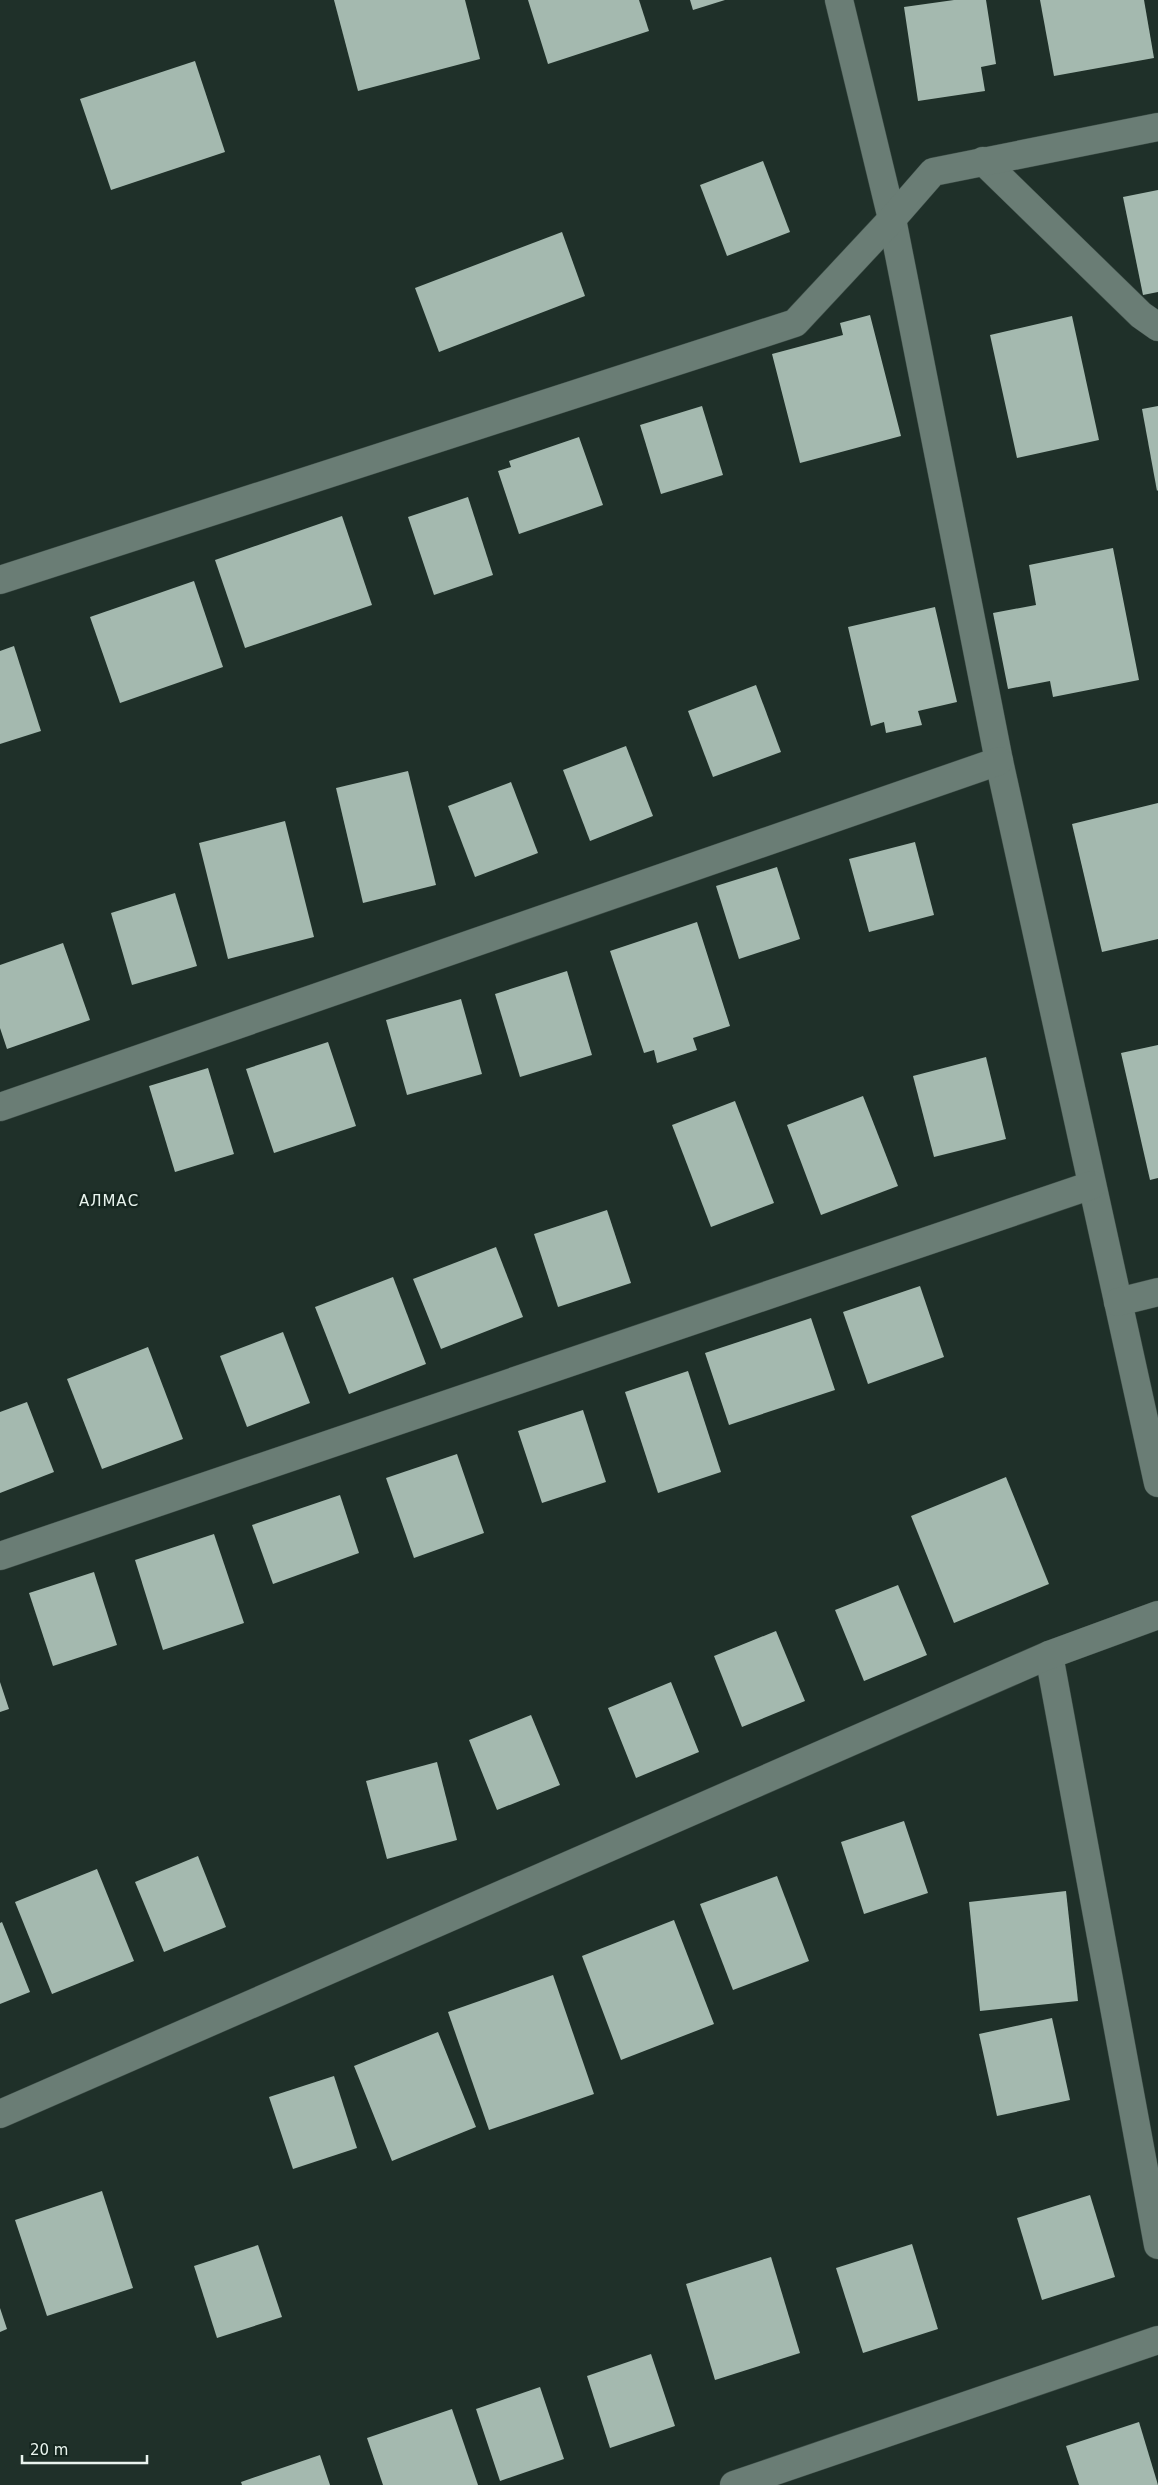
<svg xmlns="http://www.w3.org/2000/svg" width="1158" height="2485" font-family="'DejaVu Sans',sans-serif">
<rect width="100%" height="100%" fill="#1f3029"/>
<g fill="#a4b9af">
<path d="M334,0H465L480,59L358,91Z"/>
<path d="M528,0H639L649,31L548,64Z"/>
<path d="M690,0H725L693,10Z"/>
<path d="M954,0H986L996,64L981,67L985,91L918,101L904,7Z"/>
<path d="M1040,0H1144L1154,58L1054,76Z"/>
<path d="M195,61L225,152L111,190L80,99Z"/>
<path d="M763,161L790,232L727,256L700,185Z"/>
<path d="M1158,190V292L1143,295L1123,197Z"/>
<path d="M562,232L585,296L439,352L415,288Z"/>
<path d="M870,315L901,436L800,463L772,354L843,335L840,323Z"/>
<path d="M1072,316L1099,440L1017,458L990,335Z"/>
<path d="M702,406L723,475L661,494L640,425Z"/>
<path d="M1158,406V490L1157,491L1142,409Z"/>
<path d="M579,437L603,505L519,534L498,471L511,467L509,461Z"/>
<path d="M468,497L493,575L434,595L408,517Z"/>
<path d="M342,516L372,605L245,648L215,560Z"/>
<path d="M1113,548L1139,680L1053,697L1050,681L1008,689L993,613L1036,605L1029,565Z"/>
<path d="M194,581L223,667L120,703L90,617Z"/>
<path d="M935,607L957,702L918,711L922,725L886,733L884,722L871,726L848,627Z"/>
<path d="M14,646L41,731L0,744V651Z"/>
<path d="M756,685L781,752L713,777L688,711Z"/>
<path d="M626,746L653,816L590,841L563,770Z"/>
<path d="M408,771L436,885L363,903L336,788Z"/>
<path d="M511,782L538,853L475,877L448,806Z"/>
<path d="M1158,803V939L1102,952L1072,824Z"/>
<path d="M285,821L314,937L228,959L199,843Z"/>
<path d="M915,842L934,915L869,932L849,859Z"/>
<path d="M777,867L800,939L739,959L716,886Z"/>
<path d="M175,893L197,966L132,985L111,913Z"/>
<path d="M697,922L730,1026L693,1038L697,1050L657,1063L654,1050L644,1053L610,951Z"/>
<path d="M63,943L90,1020L7,1049L0,1028V965Z"/>
<path d="M567,971L592,1055L520,1077L495,994Z"/>
<path d="M461,999L482,1074L407,1095L386,1020Z"/>
<path d="M328,1042L356,1126L274,1153L246,1069Z"/>
<path d="M1158,1045V1178L1150,1180L1121,1053Z"/>
<path d="M986,1057L1006,1139L934,1157L913,1076Z"/>
<path d="M208,1068L234,1154L175,1172L149,1086Z"/>
<path d="M863,1096L898,1186L821,1215L787,1125Z"/>
<path d="M735,1101L774,1203L711,1227L672,1125Z"/>
<path d="M607,1210L631,1283L558,1307L534,1234Z"/>
<path d="M496,1247L523,1317L441,1349L413,1279Z"/>
<path d="M393,1277L426,1364L349,1394L315,1307Z"/>
<path d="M920,1286L944,1357L868,1384L843,1312Z"/>
<path d="M811,1318L835,1390L729,1425L705,1353Z"/>
<path d="M283,1332L310,1403L247,1427L220,1356Z"/>
<path d="M148,1347L183,1439L102,1469L67,1379Z"/>
<path d="M688,1371L721,1472L658,1493L625,1392Z"/>
<path d="M27,1402L54,1472L0,1493V1412Z"/>
<path d="M583,1410L606,1482L542,1503L518,1431Z"/>
<path d="M457,1454L484,1533L414,1558L386,1478Z"/>
<path d="M1006,1477L1049,1584L954,1623L911,1516Z"/>
<path d="M340,1495L359,1553L273,1584L252,1525Z"/>
<path d="M214,1534L244,1623L163,1650L135,1560Z"/>
<path d="M94,1572L117,1645L53,1666L29,1593Z"/>
<path d="M898,1585L927,1655L864,1681L835,1610Z"/>
<path d="M776,1631L805,1701L742,1727L714,1656Z"/>
<path d="M0,1682L9,1709L0,1712Z"/>
<path d="M671,1682L699,1752L636,1778L608,1708Z"/>
<path d="M531,1715L560,1785L497,1810L469,1740Z"/>
<path d="M437,1762L457,1840L387,1859L366,1781Z"/>
<path d="M904,1821L928,1893L864,1914L841,1842Z"/>
<path d="M198,1856L226,1927L164,1952L135,1882Z"/>
<path d="M97,1869L134,1961L52,1994L15,1902Z"/>
<path d="M777,1876L809,1961L733,1990L700,1904Z"/>
<path d="M1066,1891L1078,2001L980,2011L969,1902Z"/>
<path d="M674,1920L714,2024L621,2060L582,1956Z"/>
<path d="M2,1922L30,1992L0,2004V1923Z"/>
<path d="M553,1975L594,2094L489,2130L448,2012Z"/>
<path d="M1052,2018L1070,2100L997,2116L979,2034Z"/>
<path d="M438,2032L476,2127L392,2161L354,2066Z"/>
<path d="M334,2076L357,2148L293,2169L269,2097Z"/>
<path d="M102,2191L133,2288L47,2316L15,2220Z"/>
<path d="M1090,2195L1115,2277L1042,2300L1017,2218Z"/>
<path d="M912,2244L938,2329L863,2353L836,2268Z"/>
<path d="M258,2245L282,2317L217,2338L194,2266Z"/>
<path d="M771,2257L800,2353L715,2380L686,2284Z"/>
<path d="M0,2308L7,2329L0,2332Z"/>
<path d="M651,2354L675,2426L610,2448L587,2376Z"/>
<path d="M540,2387L564,2459L500,2481L476,2409Z"/>
<path d="M452,2409L478,2485H383L367,2438Z"/>
<path d="M1139,2422L1158,2485H1079L1066,2446Z"/>
<path d="M320,2455L330,2485H242L241,2482Z"/>
</g>
<g fill="none" stroke-linecap="round" stroke-linejoin="round">
<g stroke="#3d4d47" stroke-width="29">
<g id="street">
<path d="M839,0L892,219L999,761L1158,1483"/>
<path d="M983,161L1141,315L1158,327"/>
<path d="M0,580L795,323L892,219L933,172L1158,127"/>
<path d="M0,1107L999,761"/>
<path d="M1118,1302L1158,1292"/>
<path d="M0,1556L1092,1185"/>
<path d="M1049,1655L1158,2245"/>
<path d="M0,2114L1049,1655L1158,1615"/>
<path d="M734,2485L1158,2340"/>
</g>
</g>
<use href="#street" stroke="#6a7d75" stroke-width="28"/>
</g>
<g text-anchor="middle" stroke-width="5" stroke-linejoin="round" paint-order="stroke">
<g font-size="15" letter-spacing="1" fill="#e9f4ee" stroke="#15261f">
<text x="109" y="1206">АЛМАС</text>
</g>
</g>
<path d="M22 2455v8h125v-8" fill="none" stroke="#e9f4ee" stroke-width="2.5"/>
<text x="30" y="2455" font-size="15" fill="#e9f4ee" stroke="#15261f" stroke-width="4" paint-order="stroke">20 m</text>
</svg>
